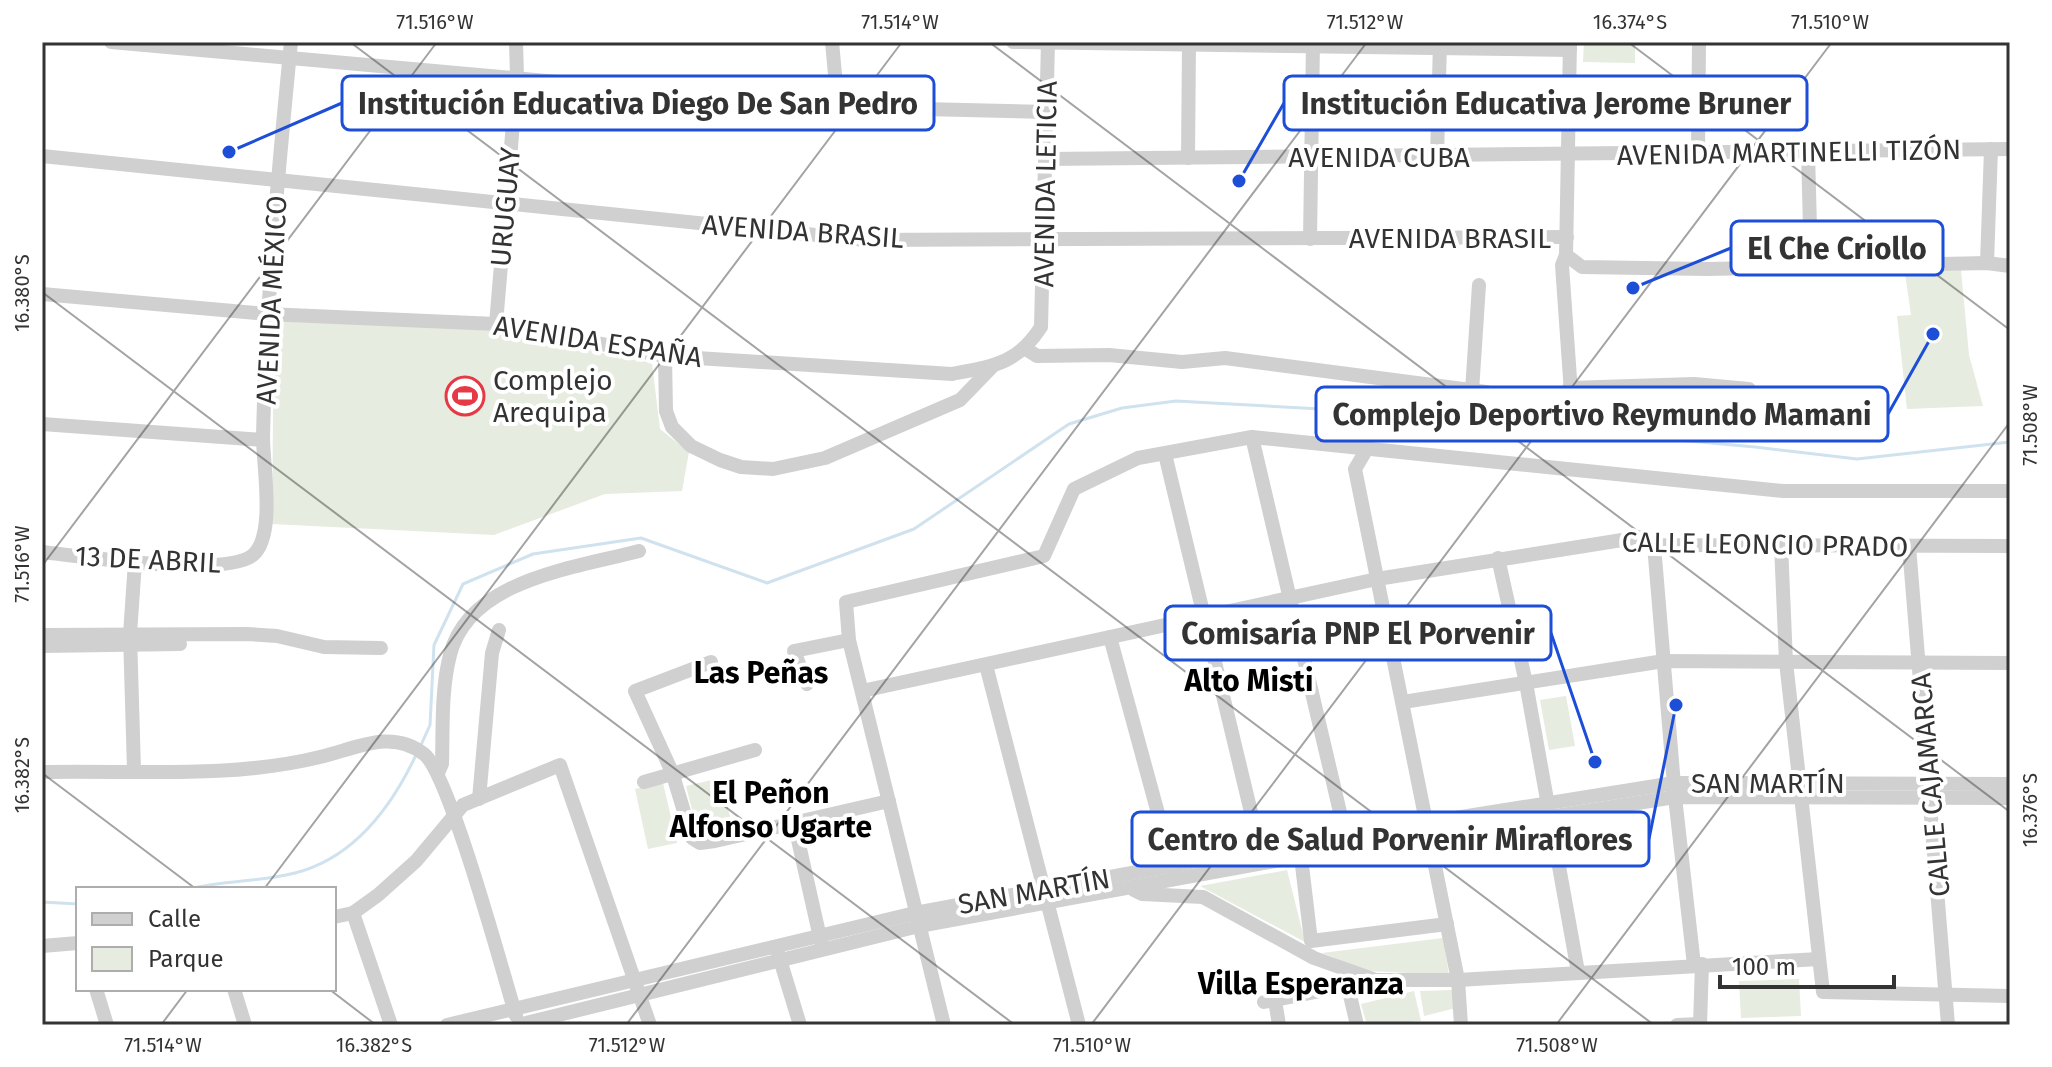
<svg xmlns="http://www.w3.org/2000/svg" width="2052" height="1067" font-family="'Fira Sans',sans-serif">
<rect width="100%" height="100%" fill="#fff"/>
<g fill="#e6ecdf">
<path d="M1584,42H1635V63L1583,62Z"/>
<path d="M1961,270L1969,355L1983,406L1907,409L1897,316L1911,315L1905,273Z"/>
<path d="M274,319L497,331L652,363L660,429L689,452L682,491L605,494L494,535L272,524Z"/>
<path d="M1566,696L1575,746L1549,750L1540,700Z"/>
<path d="M720,778L732,824L698,833L686,786Z"/>
<path d="M663,783L677,843L648,849L635,789Z"/>
<path d="M1287,870L1305,942L1200,886Z"/>
<path d="M1443,938L1449,975L1368,971L1322,953Z"/>
<path d="M1799,979L1801,1016L1741,1018L1739,981Z"/>
<path d="M1454,990L1456,1008L1424,1016L1420,991Z"/>
<path d="M1414,991L1421,1021L1367,1025L1361,1004Z"/>
</g>
<g fill="none" stroke-linecap="round" stroke-linejoin="round">
<g stroke="#cfe2ee" stroke-width="3">
<path d="M421,745L430,725L434,645L463,584L533,554L641,538L767,583L914,529L1069,424L1122,408L1176,401L1358,411L1755,447L1857,459L2010,442"/>
<path d="M190,889C224,880 261,882 295,873C354,858 391,808 416,755"/>
<path d="M42,902L78,904"/>
</g>
<g stroke="#d0d0d0" stroke-width="14">
<path d="M111,42L838,107L1047,112"/>
<path d="M832,42L838,107"/>
<path d="M1013,42L1570,50"/>
<path d="M1808,152L1811,266"/>
<path d="M1698,154L1699,42"/>
<path d="M42,156L865,240L1567,237"/>
<path d="M1437,157L1440,42"/>
<path d="M1188,158L1189,42"/>
<path d="M1045,159L2010,149"/>
<path d="M1310,239L1313,42"/>
<path d="M1566,255L1582,267L1707,269L1987,263L2010,266"/>
<path d="M1987,263L1991,149"/>
<path d="M42,294L267,314L496,324L665,356L952,374C994,366 1017,364 1041,327L1048,42"/>
<path d="M496,324L517,76L516,42"/>
<path d="M1026,349L1037,356L1109,355L1182,362L1225,358L1486,392L1573,421L1562,265L1566,255L1570,42"/>
<path d="M665,356L666,411L672,427L691,446L720,460L741,467L773,469L825,458L960,400L992,367"/>
<path d="M1569,388L1694,384L1749,389"/>
<path d="M1472,391L1479,285"/>
<path d="M42,424L263,440"/>
<path d="M1252,437L1347,842"/>
<path d="M1368,447L1355,469L1458,980L1461,1025"/>
<path d="M1165,454L1262,858"/>
<path d="M1654,545L1675,797L1694,965"/>
<path d="M1781,545L1786,662L1823,992L2010,996"/>
<path d="M1909,546L1948,1025"/>
<path d="M42,552C80,556 226,578 253,555C276,535 263,466 263,437C266,305 278,173 291,42"/>
<path d="M1498,558L1526,683L1578,972"/>
<path d="M42,635L247,634L277,636L324,647L381,648"/>
<path d="M1110,637L1174,872"/>
<path d="M42,646L180,644"/>
<path d="M711,662L635,691L672,772L692,838L700,843L715,841L889,801"/>
<path d="M986,665L1079,1025"/>
<path d="M807,684L794,651L849,640"/>
<path d="M862,691L1377,579L1641,537L1654,545L2010,546"/>
<path d="M1403,702L1664,661L2010,663"/>
<path d="M134,770L130,634L135,562"/>
<path d="M42,772C133,770 231,779 320,757C355,749 391,728 424,754C449,773 503,973 516,1016"/>
<path d="M438,773L442,764C443,728 441,690 450,655C469,579 576,568 639,551"/>
<path d="M644,782L755,750"/>
<path d="M479,799L492,653L499,630"/>
<path d="M794,822L821,942"/>
<path d="M1301,857L1311,941L1447,924"/>
<path d="M1134,890L1142,894L1203,897L1314,958L1376,980H1458L1819,959"/>
<path d="M353,913L391,1025"/>
<path d="M334,917L353,913L378,895L416,861L463,805L560,765L650,1025"/>
<path d="M42,946L78,943"/>
<path d="M778,953L800,1025"/>
<path d="M1348,987L1357,1025"/>
<path d="M96,989L107,1025"/>
<path d="M234,989L245,1025"/>
<path d="M1275,1000L1279,1025"/>
<path d="M1264,1002L1376,980"/>
<path d="M447,1025L915,913L1261,849L1674,783L2010,784"/>
<path d="M518,1025L919,926L1263,863L1675,797L2010,798"/>
<path d="M944,1025L849,640L846,602L1044,556L1074,489L1138,458L1252,437L1783,491H2010"/>
<path d="M1677,1025L1700,1024"/>
<path d="M1700,1025L1702,964"/>
</g>
</g>
<path fill="none" stroke="#333" stroke-width="2" stroke-opacity="0.45" d="M350,42L1654,1025M989,42L2010,812M1628,42L2010,330M42,292L1015,1025M42,566L437,42M42,773L196,889M264,889L902,42M329,989L376,1025M161,1025L188,989M626,1025L1367,42M1091,1025L1832,42M1556,1025L2010,422"/>
<defs>
<g id="stadium-ring" transform="scale(2)"><circle r="9.5" fill="#fff" stroke="#e63946" stroke-width="1.5"/><path d="M0-5a6.5 5 0 1 0 0 10a6.5 5 0 1 0 0-10ZM-3.5-1.8h7v3.6h-7Z" fill="#e63946"/></g>
</defs>
<g fill-rule="evenodd">
<use href="#stadium-ring" x="465" y="396"/>
</g>
<g text-anchor="middle" stroke-width="8" stroke-linejoin="round" paint-order="stroke">
<g font-size="28" fill="#333" stroke="#fff">
<text transform="translate(1789 152) rotate(-1)" y="10">AVENIDA MARTINELLI TIZÓN</text>
<text x="1379" y="167">AVENIDA CUBA</text>
<text transform="translate(1045 184) rotate(-89)" y="10">AVENIDA LETICIA</text>
<text transform="translate(505 207) rotate(-85)" y="10">URUGUAY</text>
<text transform="translate(803 231) rotate(4)" y="10">AVENIDA BRASIL</text>
<text x="1450" y="248">AVENIDA BRASIL</text>
<text transform="translate(271 300) rotate(-87)" y="10">AVENIDA MÉXICO</text>
<text transform="translate(598 341) rotate(9)" y="10">AVENIDA ESPAÑA</text>
<text transform="translate(1765 544) rotate(1)" y="10">CALLE LEONCIO PRADO</text>
<text transform="translate(148 559) rotate(3)" y="10">13 DE ABRIL</text>
<text x="1768" y="793">SAN MARTÍN</text>
<text transform="translate(1930 785) rotate(-95)" y="10">CALLE CAJAMARCA</text>
<text transform="translate(1034 891) rotate(-10)" y="10">SAN MARTÍN</text>
</g>
<g font-size="28" fill="#333" stroke="#fff" text-anchor="start">
<text x="493" y="390">Complejo<tspan x="493" dy="32">Arequipa</tspan></text>
</g>
<g font-size="30" font-weight="bold" fill="#000" stroke="#fff">
<text x="761" y="683">Las Peñas</text>
<text x="1249" y="691">Alto Misti</text>
<text x="771" y="803">El Peñon<tspan x="771" dy="34">Alfonso Ugarte</tspan></text>
<text x="1301" y="994">Villa Esperanza</text>
</g>
</g>
<path fill="none" stroke="#1d4ed8" stroke-width="3" d="M1239 181L1284 103M229 152L342 103M1633 288L1731 248M1933 334L1888 414M1595 762L1551 633M1676 705L1649 839"/>
<g fill="#1d4ed8" stroke="#fff" stroke-width="3">
<circle cx="1239" cy="181" r="8"/>
<circle cx="229" cy="152" r="8"/>
<circle cx="1633" cy="288" r="8"/>
<circle cx="1933" cy="334" r="8"/>
<circle cx="1595" cy="762" r="8"/>
<circle cx="1676" cy="705" r="8"/>
</g>
<g fill="#fff" stroke="#1d4ed8" stroke-width="3">
<rect x="1284" y="76" width="523" height="54" rx="8"/>
<rect x="342" y="76" width="592" height="54" rx="8"/>
<rect x="1731" y="221" width="212" height="54" rx="8"/>
<rect x="1316" y="387" width="572" height="54" rx="8"/>
<rect x="1165" y="606" width="386" height="54" rx="8"/>
<rect x="1132" y="812" width="517" height="54" rx="8"/>
</g>
<g font-size="30" text-anchor="middle" font-weight="bold" fill="#333">
<text x="1546" y="114">Institución Educativa Jerome Bruner</text>
<text x="638" y="114">Institución Educativa Diego De San Pedro</text>
<text x="1837" y="259">El Che Criollo</text>
<text x="1602" y="425">Complejo Deportivo Reymundo Mamani</text>
<text x="1358" y="644">Comisaría PNP El Porvenir</text>
<text x="1390" y="850">Centro de Salud Porvenir Miraflores</text>
</g>
<rect width="2052" height="1067" fill="none" stroke="#ffffff" stroke-width="88"/>
<rect x="76" y="887" width="260" height="104" fill="#ffffff" stroke="#adadad" stroke-width="2"/>
<rect x="92" y="913" width="40" height="12" fill="#d0d0d0" stroke="#adadad" stroke-width="2"/>
<text x="148" y="927" font-size="24" fill="#333333">Calle</text>
<rect x="92" y="947" width="40" height="24" fill="#e6ecdf" stroke="#adadad" stroke-width="2"/>
<text x="148" y="967" font-size="24" fill="#333333">Parque</text>
<path d="M1720 975v12h174v-12" fill="none" stroke="#333333" stroke-width="4"/>
<text x="1732" y="975" font-size="24" fill="#333333" stroke="#ffffff" stroke-width="6" paint-order="stroke">100 m</text>
<rect x="44" y="44" width="1964" height="979" fill="none" stroke="#333" stroke-width="3"/>
<g font-size="20" text-anchor="middle" fill="#333">
<text x="435" y="29">71.516°W</text>
<text x="900" y="29">71.514°W</text>
<text x="1365" y="29">71.512°W</text>
<text x="1630" y="29">16.374°S</text>
<text x="1830" y="29">71.510°W</text>
<text transform="translate(22 293) rotate(-90)" y="7">16.380°S</text>
<text transform="translate(2030 425) rotate(-90)" y="7">71.508°W</text>
<text transform="translate(22 564) rotate(-90)" y="7">71.516°W</text>
<text transform="translate(22 775) rotate(-90)" y="7">16.382°S</text>
<text transform="translate(2030 810) rotate(-90)" y="7">16.376°S</text>
<text x="163" y="1052">71.514°W</text>
<text x="374" y="1052">16.382°S</text>
<text x="627" y="1052">71.512°W</text>
<text x="1092" y="1052">71.510°W</text>
<text x="1557" y="1052">71.508°W</text>
</g>
</svg>
